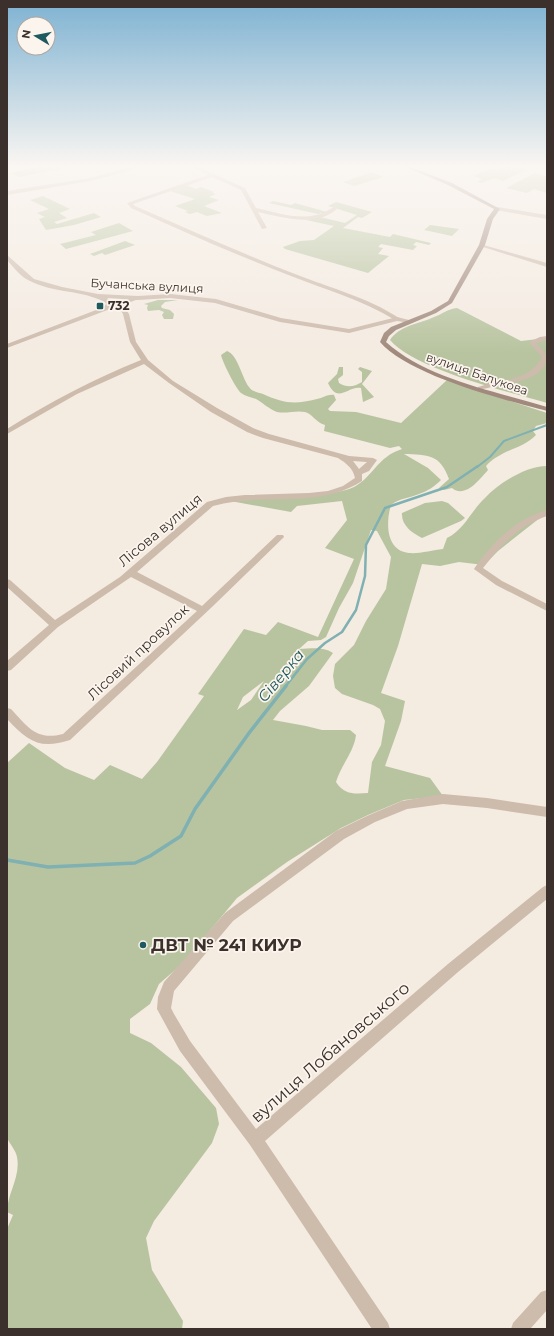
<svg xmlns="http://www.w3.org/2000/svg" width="554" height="1336" font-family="Montserrat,sans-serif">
<rect width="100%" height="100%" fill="#f4ebe1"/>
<g fill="#b8c4a0" fill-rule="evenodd">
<path d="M38,166H73L20,177L11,173Z"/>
<path d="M508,166H524L519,167L526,170L503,181L495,178L482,183L477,182L482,179L473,176L490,169L496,170Z"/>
<path d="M372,172L383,177L354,186L343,182Z"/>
<path d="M535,173L547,177V193L534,189L527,193L506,188Z"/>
<path d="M186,185L196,189L201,187L214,192L212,193L216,194L209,197L219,200L204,206L222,213L207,216L197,212L190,214L185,212L188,211L175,206L195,199L170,191Z"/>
<path d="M43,196L70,209L59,213L67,218L54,222L57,224L94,213L101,217L74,225L46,230L39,219L45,217L37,213L49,209L30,200Z"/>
<path d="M273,201L291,205L295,203L327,212L318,214L269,203Z"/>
<path d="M336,202L372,212L362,218L358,217L343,228L390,237L393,234L431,243L429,245L416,242L413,245L417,246L413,250L381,244L378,247L383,248L378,254L389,256L368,273L285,249L283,247L300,241L314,240L334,226L306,220L320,217L345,223L357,215L328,206Z"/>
<path d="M119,223L133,231L66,249L60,244L96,235L91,232Z"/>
<path d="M430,225L459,229L452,236L424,230Z"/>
<path d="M125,241L135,245L105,255L102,253L94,256L90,254Z"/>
<path d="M158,300H178L165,302L161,306L162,308L170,310L174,314L173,319H164L162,315L164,312L159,310L148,311L147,308L148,305L144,304Z"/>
<path d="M457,308L521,341L547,338V403C507,391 416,370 390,340C400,325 419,324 434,317C443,314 447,309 457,308Z"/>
<path d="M227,351C238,355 242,378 249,387C252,392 258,392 263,394C283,403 294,405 317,399C323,398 328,394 334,395L336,400L328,409L330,411L356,412L401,423L447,380L547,413V423L536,426L533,431L536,435C521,450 502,449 486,466L488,470C480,479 465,499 452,488L444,490L439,488L449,479C440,454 428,455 404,454L428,468L441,480C435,486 428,491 419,494C410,498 399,498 391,505C386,521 385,551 409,553C419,554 433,550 443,549L447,538C464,530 471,511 485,498C499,483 526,466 547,466V515L541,517L498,551L484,565L459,562L440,566L422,564L398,646L381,693L405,701L401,721L385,766L430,778L443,796L404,800L368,815L341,828L287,862L237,898L183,963L159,984L150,1004L130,1019V1033L151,1043L181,1067L216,1108L219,1124L212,1143L154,1221L146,1238L152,1270L183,1321L182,1329H7V1229L13,1215L7,1212C7,1194 21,1177 17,1157C16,1151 10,1144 7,1138V763L29,743L65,768L94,780L110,765L142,779L157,762L204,696L198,694L244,629L266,635L278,622L318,637L354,559L325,548L347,520L342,501L297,506L291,512L225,500L333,493C340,491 348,490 354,487C373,477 377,457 402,449L399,446L390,448L324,431L325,425C315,422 313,414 305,412C296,410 286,414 277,412C269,409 263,403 256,399C251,397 245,396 241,393C235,387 223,363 221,355ZM371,530L377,531L391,557L386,589L366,621L354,645L335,664L333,676L335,688L342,694L373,705L380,709L385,721L381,745L372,762L368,793C355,794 344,795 336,782C341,765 354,752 356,735L350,730H322L306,726L273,720L280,711L309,686L333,653C322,646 311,649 299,649L308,641L321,640L326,637L339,608L353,583ZM264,681L251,700L237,710L243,697Z"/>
<path d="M339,367H343V375L338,379L339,383C347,388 354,387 362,382V372L358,369L360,367L372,371L362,384L374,397L363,402L361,388C348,385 338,405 328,383L337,374Z"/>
<path d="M442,501L448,503L465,518L461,521L422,538C412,533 401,525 402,513L425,503Z"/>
</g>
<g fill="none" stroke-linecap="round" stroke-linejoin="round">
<path stroke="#7fb0b2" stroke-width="2" d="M477,467L490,457L504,441L547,425"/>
<path stroke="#7fb0b2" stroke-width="2.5" d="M285,687L307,659L325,643L342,632L356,610L365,576L366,545L385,508L447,487L478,466"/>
<path stroke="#7fb0b2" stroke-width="3.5" d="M7,860L48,867L135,863L150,856L181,836L195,809L249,733L286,686"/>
<g fill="#cdbbac" fill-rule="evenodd">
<path d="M135,166H141L125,172L90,181L7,195V191L90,178Z"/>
<path d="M191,166H196L245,188L256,208C275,212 297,220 316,215C323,214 328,210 334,207L337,209C315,228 283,217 258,212L267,228L262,229L241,190L212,177L133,204L135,206C188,229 241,253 295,274C330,288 367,297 399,318V320H395C363,300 326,290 291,276C237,255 184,232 131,208L127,203L208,175Z"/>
<path d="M497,207L547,215V219L495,210Z"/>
<path d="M480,244L547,263V267L480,246Z"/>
<path d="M136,297L141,298L123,305L129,314L136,342L148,360L173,381L217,408L253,428L269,434L349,456L373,458L377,460L369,471L362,474V481C317,510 262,492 213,506L137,572L202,606L277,535H283L284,537L213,606L70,740C39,750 28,741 7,719V708L11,709C28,727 36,741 63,734L197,611L131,577L58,627L11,670L7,671V661L49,625L7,587V579L10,580L55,620L120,577L207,502L226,497L245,495L309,493L328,491L343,486L355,478C353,468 346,463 338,458L263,438L247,432L211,412L169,383L144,364L77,394L7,434V429C50,402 94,379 141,360L130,342L123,314L118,306L7,348V344L104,307ZM353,461L367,462L359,469Z"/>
<path d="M547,336V340L536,343L547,355C547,380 513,382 496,386C490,387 483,390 478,389V387C501,379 529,382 542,357L529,342L540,337Z"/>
<path d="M547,510V516C520,525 500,546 483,568L502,581L547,604V611L496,585L474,569C491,543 517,518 547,510Z"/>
<path d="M443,794L487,798L547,807V817L487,808L443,804L407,809L375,822L344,839L233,921L174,991L171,1008L174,1014L190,1041L256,1129L448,964L543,887L547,885V899L458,972L265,1141L388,1323L390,1329H372L250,1145L180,1051L157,1009L158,997L164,982L225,913L336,831L367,816L402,801Z"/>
<path d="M547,1290V1310L530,1329H511L513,1323L541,1292Z"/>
</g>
<path fill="#cdbbac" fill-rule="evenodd" d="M7,255L34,279L62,287L98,294L138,296L170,294L216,299L281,318L349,329L397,317L413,321L410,323L397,321L349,333L280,322L215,303L170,298L138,300L107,298L110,300L112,304L106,310L103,308L106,304L105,302C82,290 53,293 30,281C21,277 14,268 7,260Z"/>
<path fill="#a18a7d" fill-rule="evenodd" d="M403,166H408L452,183L500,209L493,219L485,245L452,303L436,313L396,330L389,336L386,342C427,379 495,391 547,407V411C504,400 408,375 380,342L384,333L391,327L431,311L448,301L479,245L487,219L494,209L448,185Z"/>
</g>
<linearGradient id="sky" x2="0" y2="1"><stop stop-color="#7eb2d2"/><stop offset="0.47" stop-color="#faf6f2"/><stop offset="1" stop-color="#faf6f2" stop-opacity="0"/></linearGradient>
<rect width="554" height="353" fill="url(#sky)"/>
<g fill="#1f5a5e" stroke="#fbf5ee" stroke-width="1.5">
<rect x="96" y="302" width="8" height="8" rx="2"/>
<circle cx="143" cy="945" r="4"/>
</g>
<g text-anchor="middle" stroke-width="3.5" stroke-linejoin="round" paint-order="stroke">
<g font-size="12" fill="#3b302b" stroke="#fbf5ee">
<text transform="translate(147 286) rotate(3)" y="4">Бучанська вулиця</text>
<text transform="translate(477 374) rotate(19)" y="4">вулиця Балукова</text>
</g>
<g font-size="12" font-weight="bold" fill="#3b302b" stroke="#fbf5ee" text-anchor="start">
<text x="108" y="310">732</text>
</g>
<g font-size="14" fill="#3b302b" stroke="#fbf5ee">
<text transform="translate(160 530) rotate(-40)" y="5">Лісова вулиця</text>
<text transform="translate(138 652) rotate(-43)" y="5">Лісовий провулок</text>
</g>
<g font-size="15" font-style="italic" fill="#1f5a5e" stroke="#fbf5ee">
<text transform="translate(281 676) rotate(-50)" y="5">Сіверка</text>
</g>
<g font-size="17" font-weight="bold" fill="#3b302b" stroke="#fbf5ee" text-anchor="start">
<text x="151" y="951">ДВТ № 241 КИУР</text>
</g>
<g font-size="17" fill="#3b302b" stroke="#fbf5ee">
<text transform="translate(330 1052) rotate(-41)" y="6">вулиця Лобановського</text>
</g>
</g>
<rect width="554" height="1336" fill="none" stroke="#3b302b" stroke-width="16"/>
<g transform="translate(36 36) rotate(280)"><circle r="19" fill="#fbf5ee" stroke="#aea6a0"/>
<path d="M0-3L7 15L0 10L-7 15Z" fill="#1f5a5e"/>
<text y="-6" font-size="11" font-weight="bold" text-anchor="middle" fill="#3b302b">N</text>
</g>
</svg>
